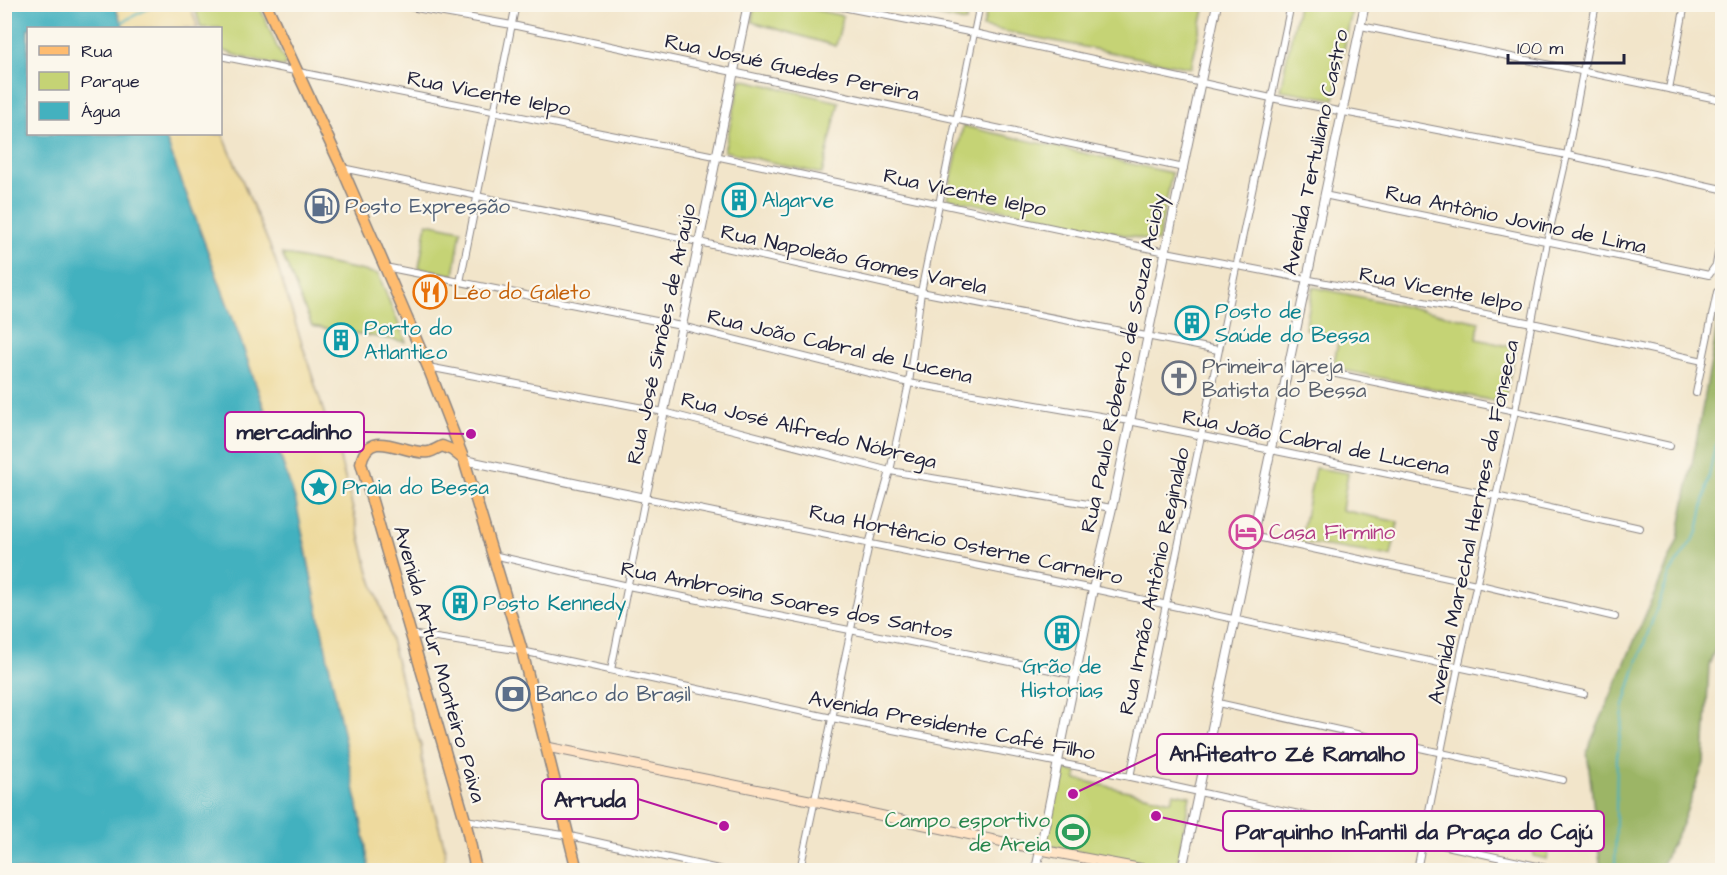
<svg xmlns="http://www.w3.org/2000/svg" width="1727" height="875" font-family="'Architects Daughter',sans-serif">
<rect width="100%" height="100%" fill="#fbf7ec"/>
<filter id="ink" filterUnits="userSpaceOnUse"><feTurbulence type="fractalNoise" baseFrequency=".0167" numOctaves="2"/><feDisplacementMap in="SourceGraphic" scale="12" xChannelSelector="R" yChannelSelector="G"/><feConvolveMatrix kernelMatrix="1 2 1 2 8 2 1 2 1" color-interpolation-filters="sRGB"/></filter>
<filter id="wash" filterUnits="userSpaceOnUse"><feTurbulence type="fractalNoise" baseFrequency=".008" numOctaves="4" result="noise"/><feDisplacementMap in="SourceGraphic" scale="24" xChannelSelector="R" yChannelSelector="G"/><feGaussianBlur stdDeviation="1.35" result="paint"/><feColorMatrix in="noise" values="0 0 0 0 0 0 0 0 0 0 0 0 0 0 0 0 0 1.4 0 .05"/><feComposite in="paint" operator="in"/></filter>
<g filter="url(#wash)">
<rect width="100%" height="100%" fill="#f2e5ca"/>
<g fill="#c5d375" stroke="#747a58" stroke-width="1.5">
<path d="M755,4L793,5L843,16L836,46L752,22Z"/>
<path d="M194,5H259L277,47L286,63L284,67L245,58L221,50L220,28H201Z"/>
<path d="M888,5L969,4V5L966,22Z"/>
<path d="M988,5V4L1205,5L1191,68L983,27Z"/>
<path d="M1298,5H1353L1334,99L1280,90Z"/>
<path d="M741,79L839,102L822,174L724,151Z"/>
<path d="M963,126L1172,173L1158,242L947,198Z"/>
<path d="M427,223L461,230L454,275L419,268Z"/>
<path d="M282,254L378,274L406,342L312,326Z"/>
<path d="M1313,287L1479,322L1477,339L1516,348L1504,403L1333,368L1339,337L1305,329Z"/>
<path d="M1315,468L1348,473L1342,510L1398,522L1391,556L1300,542Z"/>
<path d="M1061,769L1077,772L1076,779L1171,801L1174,793L1190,796L1176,870L1044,845Z"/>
<path d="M1540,821L1554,824L1547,859L1533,856Z"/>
</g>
<path fill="#9cb566" stroke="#5f6c50" stroke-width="1.5" d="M1722,281V632L1709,665L1704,763L1682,824L1659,870H1601L1587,751L1678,539L1714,346Z"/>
<g fill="#eeda9e" stroke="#887e6c" stroke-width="1.5">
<path d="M114,5H190L198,28H124Z"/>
<path d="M221,130L274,256L331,435H334L370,576L388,628L407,703L421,746L424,774L445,848L444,870H368L305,544L281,456L237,330L164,134H220Z"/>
</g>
<path fill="#43b1bf" stroke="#326a7d" stroke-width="1.5" d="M5,4L114,5L124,28H28V134H164L237,330L296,502L365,841L369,870H5Z"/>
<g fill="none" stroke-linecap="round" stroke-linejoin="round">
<g stroke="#43b1bf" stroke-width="2">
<path d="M122,22L157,4"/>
<path d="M1615,870L1617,758L1624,705L1636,665L1670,573L1698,532L1714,451L1722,433"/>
</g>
</g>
</g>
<g filter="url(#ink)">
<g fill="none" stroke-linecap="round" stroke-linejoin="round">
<g stroke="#8a8482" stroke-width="8">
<g id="minor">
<path d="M393,4L512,25L1184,168"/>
<path d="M827,4L974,33L1271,98L1567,155L1722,189"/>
<path d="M1361,26L1722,100"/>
<path d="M220,56L715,156L1166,252L1532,323L1703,361"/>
<path d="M1669,89L1685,4"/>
<path d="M342,168L699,242L921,292L1218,350"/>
<path d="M1324,195L1709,275L1716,265L1722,230"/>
<path d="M385,267L681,326L909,383L1129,421L1496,496L1640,528"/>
<path d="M460,282L516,4"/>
<path d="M1288,364L1515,411L1670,446"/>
<path d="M428,367L664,412L890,471L1112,508"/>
<path d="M1696,393L1717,292"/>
<path d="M1252,536L1476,584L1615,617"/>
<path d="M493,555L628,586L1076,675"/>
<path d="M410,634L522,651L832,718L1130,777L1556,870"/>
<path d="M611,670L645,498L1093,589L1584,694"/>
<path d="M1218,703L1563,780"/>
<path d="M1130,777L1291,4"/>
<path d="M465,820L570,836L723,870"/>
<path d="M800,870L869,544L890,471L909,383L921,292L980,4"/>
<path d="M1417,870L1458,668L1515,411L1547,242L1567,155L1596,4"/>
</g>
</g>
<g stroke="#8a8482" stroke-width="10">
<g id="tertiary">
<path d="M464,460L645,498C682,334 713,169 748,4"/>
<path d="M1036,870L1093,589L1112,508L1217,4"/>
<path d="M1182,870L1365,4"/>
</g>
</g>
<g stroke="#8a8482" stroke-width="11">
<path id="secondary" d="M547,747L814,801L1041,850L1149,870"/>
</g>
<g stroke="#8a8482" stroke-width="13">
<g id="primary">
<path d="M266,4L342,168L385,267L428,367L464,460L522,651L577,870"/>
<path d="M462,458L452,450L442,446C438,448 433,451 429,452C405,456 369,425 361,463L465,820L476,870"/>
</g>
</g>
<use href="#minor" stroke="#fff" stroke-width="6"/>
<use href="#tertiary" stroke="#fff" stroke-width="8"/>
<use href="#secondary" stroke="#ffe4c6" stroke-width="9"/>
<use href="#primary" stroke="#febc70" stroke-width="10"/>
</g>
</g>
<defs>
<g id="building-ring" transform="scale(1.725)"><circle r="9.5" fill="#fbf7ec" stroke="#0f9aa8" stroke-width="1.5"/><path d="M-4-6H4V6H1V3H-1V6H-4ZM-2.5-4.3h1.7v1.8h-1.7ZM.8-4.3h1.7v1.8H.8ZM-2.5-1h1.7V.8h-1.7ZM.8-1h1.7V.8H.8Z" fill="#0f9aa8"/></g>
<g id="fuel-ring" transform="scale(1.725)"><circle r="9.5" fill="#fbf7ec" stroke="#5c6f8a" stroke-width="1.5"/><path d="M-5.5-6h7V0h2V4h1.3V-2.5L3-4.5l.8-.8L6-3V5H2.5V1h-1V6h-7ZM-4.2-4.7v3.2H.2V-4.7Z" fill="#5c6f8a"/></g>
<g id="restaurant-ring" transform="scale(1.725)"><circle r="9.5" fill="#fbf7ec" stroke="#e8710a" stroke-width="1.5"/><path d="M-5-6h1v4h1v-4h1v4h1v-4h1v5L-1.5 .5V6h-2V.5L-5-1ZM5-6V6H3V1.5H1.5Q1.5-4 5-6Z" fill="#e8710a"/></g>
<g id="church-ring" transform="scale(1.725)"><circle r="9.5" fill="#fbf7ec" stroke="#6b7280" stroke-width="1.5"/><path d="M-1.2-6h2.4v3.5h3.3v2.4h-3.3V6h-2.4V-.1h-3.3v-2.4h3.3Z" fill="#6b7280"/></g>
<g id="sight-ring" transform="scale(1.725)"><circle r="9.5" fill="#fbf7ec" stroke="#0f9aa8" stroke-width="1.5"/><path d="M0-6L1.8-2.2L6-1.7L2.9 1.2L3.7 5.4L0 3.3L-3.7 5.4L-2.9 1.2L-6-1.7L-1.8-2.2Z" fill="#0f9aa8"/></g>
<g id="hotel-ring" transform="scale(1.725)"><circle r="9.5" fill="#fbf7ec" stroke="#d1479c" stroke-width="1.5"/><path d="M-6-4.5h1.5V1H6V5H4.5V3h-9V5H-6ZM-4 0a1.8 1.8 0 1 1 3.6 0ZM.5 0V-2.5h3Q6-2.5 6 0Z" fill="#d1479c"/></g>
<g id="bank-ring" transform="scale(1.725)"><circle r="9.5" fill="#fbf7ec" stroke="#5c6f8a" stroke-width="1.5"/><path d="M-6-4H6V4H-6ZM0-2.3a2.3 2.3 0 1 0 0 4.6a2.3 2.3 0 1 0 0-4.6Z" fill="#5c6f8a"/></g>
<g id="stadium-ring" transform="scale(1.725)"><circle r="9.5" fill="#fbf7ec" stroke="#2e9e5b" stroke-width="1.5"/><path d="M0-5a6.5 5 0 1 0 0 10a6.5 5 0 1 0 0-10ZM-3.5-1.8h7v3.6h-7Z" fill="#2e9e5b"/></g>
</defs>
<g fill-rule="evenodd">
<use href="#building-ring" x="739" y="200"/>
<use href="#fuel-ring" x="322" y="206"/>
<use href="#restaurant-ring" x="430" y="292"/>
<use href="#building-ring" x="1192" y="323"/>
<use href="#building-ring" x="341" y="340"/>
<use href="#church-ring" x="1179" y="378"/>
<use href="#sight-ring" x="319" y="487"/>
<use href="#hotel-ring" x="1246" y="532"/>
<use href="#building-ring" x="460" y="603"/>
<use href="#building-ring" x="1062" y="633"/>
<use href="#bank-ring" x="513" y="694"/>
<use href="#stadium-ring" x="1073" y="832"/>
</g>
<g text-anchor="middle" stroke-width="4.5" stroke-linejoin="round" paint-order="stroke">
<g font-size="21" fill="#22223b" stroke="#fbf7ec">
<text transform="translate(792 67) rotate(12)" y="7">Rua Josué Guedes Pereira</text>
<text transform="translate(489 93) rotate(11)" y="7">Rua Vicente Ielpo</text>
<text transform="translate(1315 152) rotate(-78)" y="7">Avenida Tertuliano Castro</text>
<text transform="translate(965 192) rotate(12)" y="7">Rua Vicente Ielpo</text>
<text transform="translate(1516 219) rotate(12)" y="7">Rua Antônio Jovino de Lima</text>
<text transform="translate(854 259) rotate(12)" y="7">Rua Napoleão Gomes Varela</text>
<text transform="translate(1441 289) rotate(11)" y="7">Rua Vicente Ielpo</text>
<text transform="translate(661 334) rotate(-78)" y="7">Rua José Simões de Araújo</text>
<text transform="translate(840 346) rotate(13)" y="7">Rua João Cabral de Lucena</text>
<text transform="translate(1123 363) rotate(-78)" y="7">Rua Paulo Roberto de Souza Acioly</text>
<text transform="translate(809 430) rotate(14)" y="7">Rua José Alfredo Nóbrega</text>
<text transform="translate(1316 442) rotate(11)" y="7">Rua João Cabral de Lucena</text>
<text transform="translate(1473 522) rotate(-78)" y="7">Avenida Marechal Hermes da Fonseca</text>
<text transform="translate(966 544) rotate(12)" y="7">Rua Hortêncio Osterne Carneiro</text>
<text transform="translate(1154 581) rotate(-78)" y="7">Rua Irmão Antônio Reginaldo</text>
<text transform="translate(787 600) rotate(11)" y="7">Rua Ambrosina Soares dos Santos</text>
<text transform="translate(440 664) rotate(74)" y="7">Avenida Artur Monteiro Paiva</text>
<text transform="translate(952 725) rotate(11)" y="7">Avenida Presidente Café Filho</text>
</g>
<g font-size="21" fill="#0d838f" stroke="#fbf7ec" text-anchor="start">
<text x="762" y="207">Algarve</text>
<text x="1215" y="318">Posto de<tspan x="1215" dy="24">Saúde do Bessa</tspan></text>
<text x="364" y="335">Porto do<tspan x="364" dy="24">Atlantico</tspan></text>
<text x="342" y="494">Praia do Bessa</text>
<text x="483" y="610">Posto Kennedy</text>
<text x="1062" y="673" text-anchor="middle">Grão de<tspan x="1062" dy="24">Historias</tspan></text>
</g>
<g font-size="21" fill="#4e5e75" stroke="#fbf7ec" text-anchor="start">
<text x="345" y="213">Posto Expressão</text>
<text x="536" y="701">Banco do Brasil</text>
</g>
<g font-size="21" fill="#c56008" stroke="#fbf7ec" text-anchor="start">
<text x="453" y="299">Léo do Galeto</text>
</g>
<g font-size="21" fill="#5b616d" stroke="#fbf7ec" text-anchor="start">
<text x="1202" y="373">Primeira Igreja<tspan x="1202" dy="24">Batista do Bessa</tspan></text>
</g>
<g font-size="21" fill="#b23c85" stroke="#fbf7ec" text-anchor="start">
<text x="1269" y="539">Casa Firmino</text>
</g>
<g font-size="21" fill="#27864d" stroke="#fbf7ec" text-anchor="end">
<text x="1050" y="827">Campo esportivo<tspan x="1050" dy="24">de Areia</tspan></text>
</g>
</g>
<path fill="none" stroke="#b5179e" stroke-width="2" d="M471 434L364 432M1073 794L1157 754M724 826L638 799M1156 816L1223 831"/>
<g fill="#b5179e" stroke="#fbf7ec" stroke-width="2">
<circle cx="471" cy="434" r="6"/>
<circle cx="1073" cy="794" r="6"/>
<circle cx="724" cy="826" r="6"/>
<circle cx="1156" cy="816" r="6"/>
</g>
<g fill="#fbf7ec" stroke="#b5179e" stroke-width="2">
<rect x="225" y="412" width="139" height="40" rx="6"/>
<rect x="1157" y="734" width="260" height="40" rx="6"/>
<rect x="542" y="779" width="96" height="40" rx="6"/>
<rect x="1223" y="811" width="381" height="40" rx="6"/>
</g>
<g font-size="22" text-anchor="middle" font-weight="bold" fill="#22223b">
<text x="294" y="439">mercadinho</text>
<text x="1287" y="761">Anfiteatro Zé Ramalho</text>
<text x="590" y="807">Arruda</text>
<text x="1414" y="839">Parquinho Infantil da Praça do Cajú</text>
</g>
<rect width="1727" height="875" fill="none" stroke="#fbf7ec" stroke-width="24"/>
<rect x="27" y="27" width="195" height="108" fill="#fbf7ec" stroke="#a4a2a5" stroke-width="1.5"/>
<rect x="39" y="46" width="30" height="9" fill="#febc70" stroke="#a4a2a5" stroke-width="1.5"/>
<text x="81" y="57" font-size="18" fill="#22223b">Rua</text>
<rect x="39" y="72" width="30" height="18" fill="#c5d375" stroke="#a4a2a5" stroke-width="1.5"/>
<text x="81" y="87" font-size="18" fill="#22223b">Parque</text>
<rect x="39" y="102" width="30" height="18" fill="#43b1bf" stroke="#a4a2a5" stroke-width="1.5"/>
<text x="81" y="117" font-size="18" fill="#22223b">Água</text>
<path d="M1508 54v9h116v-9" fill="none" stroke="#22223b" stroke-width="3"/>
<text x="1517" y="54" font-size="18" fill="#22223b" stroke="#fbf7ec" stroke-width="4.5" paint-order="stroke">100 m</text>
</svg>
